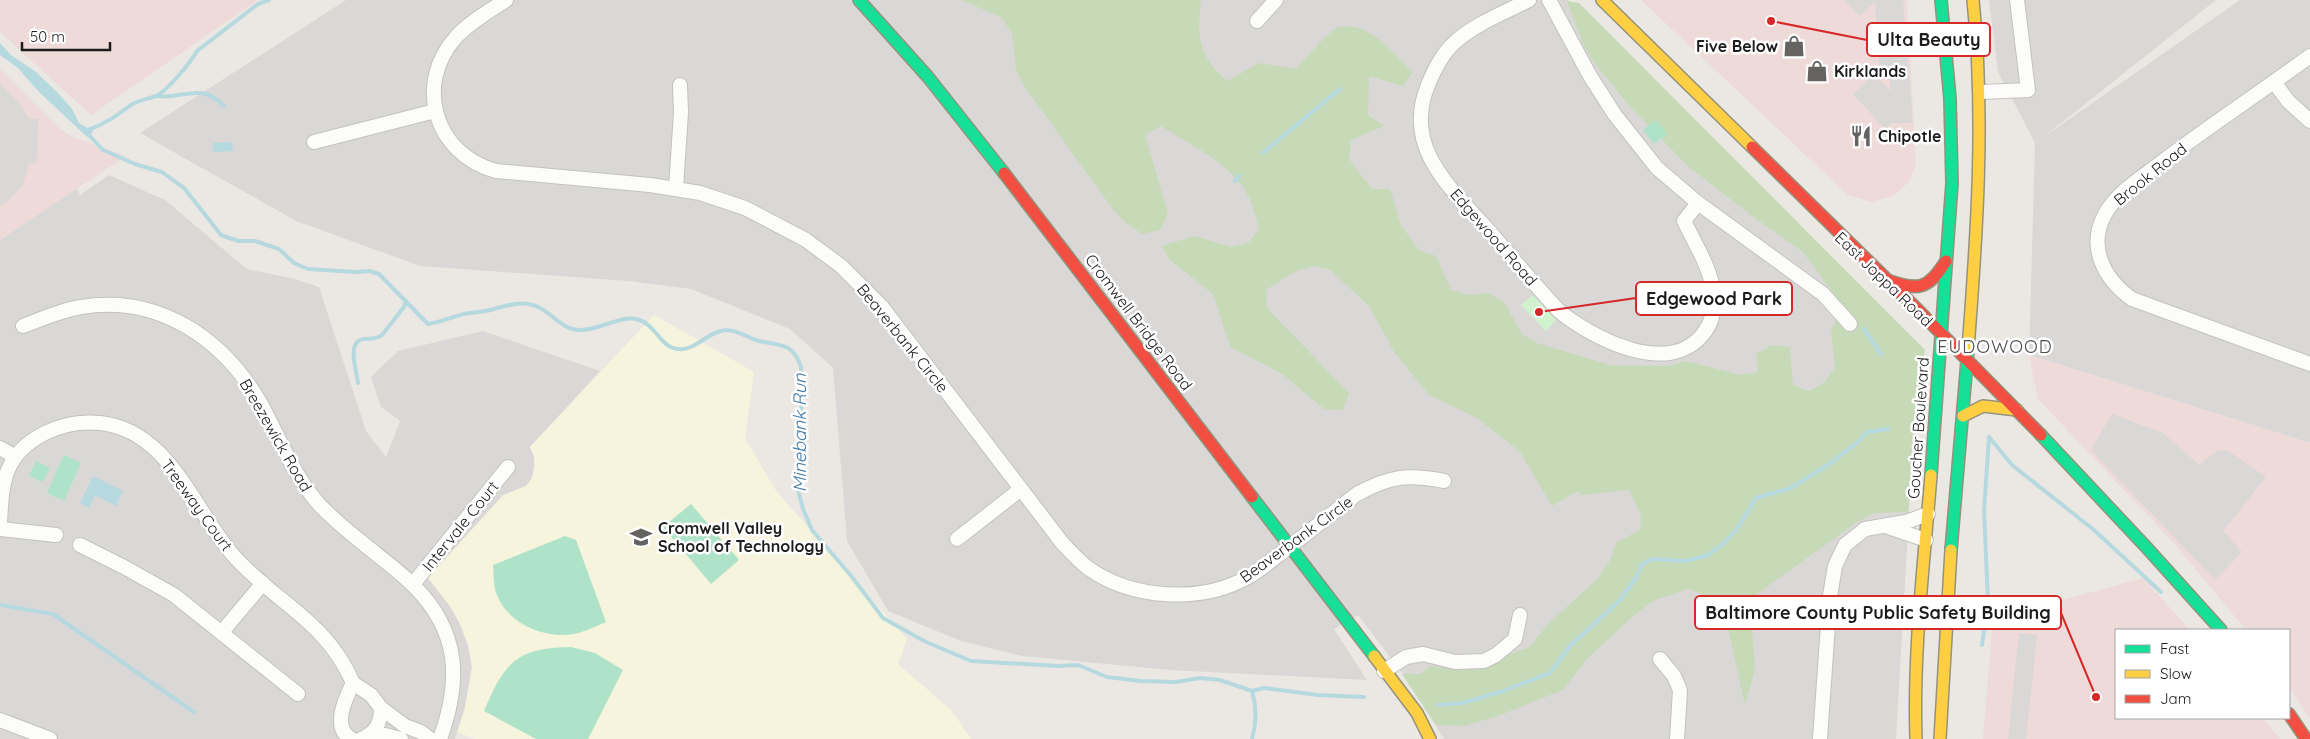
<svg xmlns="http://www.w3.org/2000/svg" width="2310" height="739" font-family="Quicksand,sans-serif">
<rect width="100%" height="100%" fill="#ebe8e4"/>
<g fill="#dad8d6">
<path d="M346,0H1036L1164,102L1459,376L1915,409L1896,739H1444L1405,677L1358,615L1334,629L1367,680L1170,670L1022,656L961,641L888,611L847,541L833,368L790,329L691,289L628,281L420,266L296,221L140,133Z"/>
<path d="M1094,0H1568L1925,350L1810,394L1564,387Z"/>
<path d="M1989,0H2216L2045,136L2240,0H2310V443L2029,355L2035,143L1998,72Z"/>
<path d="M109,175L165,200L247,269L295,279L319,287L366,431L386,457L400,421L381,407L371,377L398,351L483,331L600,371L530,447L535,457L532,478L526,486L503,496L428,578L450,606L460,624L468,645L472,667L465,708L455,739H0V240L77,188L80,195Z"/>
</g>
<g fill="#eddad9">
<path d="M0,0H258L91,115L0,32Z"/>
<path d="M1641,0H1907L1916,164L1909,182L1893,196L1871,202L1848,195Z"/>
<path d="M0,69L58,127L72,137L126,156L0,240Z"/>
<path d="M2029,355L2310,443V719L2289,687V630H2246L2174,543L2038,399Z"/>
<path d="M2143,578L2190,630H2116V718H2263L2280,739H1983L1992,630L2012,614Z"/>
</g>
<path fill="#f6f4dd" d="M654,315L754,372L745,438L776,491L907,639L898,664L952,711L971,739H475L457,732L465,708L472,667L468,645L460,624L450,606L428,578L503,495L526,486L532,478L535,467L534,457L530,447Z"/>
<g fill="#d9d8d6">
<path d="M1845,0H1903L1913,123H1892L1885,129L1853,94L1874,75L1891,91L1889,77H1880L1875,2L1859,16Z"/>
<path d="M0,84L21,105L29,119H38L37,163L29,164L23,185L10,199L0,206Z"/>
<path d="M2112,414L2163,433L2199,465L2217,451L2227,450L2266,477L2223,531L2242,552L2215,580L2091,450Z"/>
<path d="M14,514L62,520L49,552L0,547V523L13,524Z"/>
<path d="M178,519L186,523L194,536L204,541L192,566L163,551Z"/>
<path d="M83,530L178,578L217,607L211,615L221,624L229,614L221,607L241,582L266,603L247,627L239,621L231,632L240,639L247,631L308,682L288,709L215,648L221,641L213,634L207,640L168,611L130,588L69,560Z"/>
<path d="M2019,633L2037,635L2026,739H2008Z"/>
</g>
<path fill="#c7dab8" d="M961,0H1201C1197,38 1198,55 1227,81L1259,63L1296,69C1303,61 1329,31 1337,28C1367,18 1394,54 1413,72L1403,86L1369,76L1368,115L1384,126L1351,140L1349,159L1372,189H1390L1401,225L1419,250L1436,256L1451,290L1469,295L1488,293L1504,302L1522,334L1537,343L1610,365L1668,366L1686,361L1741,375L1758,372L1756,354L1772,345L1790,347L1793,385L1809,391L1825,382L1835,367L1831,332L1842,305L1803,252L1756,219L1689,167L1629,106L1593,61L1583,44L1567,1L1579,3L1925,350C1912,403 1912,458 1908,512L1874,513L1856,523L1757,594L1751,613L1755,669L1745,705L1722,602L1688,589L1653,601L1631,618L1586,660L1563,690L1498,716L1464,726L1436,725L1402,674H1420L1430,666L1466,670L1530,647L1547,625L1596,580L1609,562L1617,542L1640,530L1641,516L1629,490L1581,495L1578,491L1552,506L1520,452L1477,418L1429,395L1394,352L1369,306L1330,270L1313,266L1296,271L1266,290L1267,308L1349,393L1343,410L1324,409L1282,374L1230,347L1213,294L1171,261L1161,246L1195,236L1231,247L1249,242L1259,228C1255,216 1252,202 1246,192C1227,161 1190,145 1161,126L1145,135L1168,214L1160,230L1142,234L1126,223L1114,211L1024,86L1016,70L1012,33L1001,17Z"/>
<path fill="#d1f2cf" d="M1533,295L1556,320L1546,331L1521,305Z"/>
<g fill="#aee3c9">
<path d="M1656,120L1667,134L1654,144L1643,130Z"/>
<path d="M64,455L81,463L64,501L47,493Z"/>
<path d="M36,461L50,468L43,482L29,476Z"/>
<path d="M691,504L739,560L711,584L663,527Z"/>
<path d="M565,536L576,540L606,622C596,626 585,632 574,634C545,639 508,624 497,595C493,587 494,574 493,565Z"/>
<path d="M571,647L595,653L623,670L588,739H536L484,711C505,662 516,648 571,647Z"/>
</g>
<g fill="#b6d9df">
<path d="M0,43L11,55L36,72L56,91L72,109L79,123L93,131L90,136L87,137L37,90L18,68L0,55Z"/>
<path d="M232,142L233,151L213,152V143Z"/>
<path d="M93,476L123,491L116,506L95,495L89,508L80,503Z"/>
</g>
<g fill="none" stroke-linecap="round" stroke-linejoin="round">
<g stroke="#b6d9df" stroke-width="4">
<path d="M156,96C183,100 200,81 224,106"/>
<path d="M88,130C105,124 116,116 131,105C139,100 147,99 156,96C167,91 191,62 197,51L258,4L269,0"/>
<path d="M87,133L103,150L135,164L162,172L184,188L221,235L238,241H255L279,249L294,263L308,269L356,272L370,271L379,274L428,324C441,322 452,317 464,314C474,312 485,312 494,309C505,306 517,302 528,304C549,306 559,331 581,330C599,330 619,316 636,319C656,323 660,348 678,349C696,351 708,331 726,330C738,330 748,338 759,341C768,343 779,344 788,348C795,352 798,359 801,367L802,450L797,486L803,509L812,530L852,577L883,618L924,641L971,661L1058,666L1078,665L1107,677L1141,681L1176,682L1200,678L1220,680L1252,691L1264,688L1318,695L1364,697"/>
<path d="M1263,153L1340,89"/>
<path d="M1235,181L1240,175"/>
<path d="M1863,328L1881,354"/>
<path d="M358,383C357,372 346,342 363,339C371,338 376,340 382,335L404,307L406,301"/>
<path d="M1989,437L2012,465L2094,530L2161,592"/>
<path d="M0,605L53,614L194,712"/>
<path d="M1982,645L1988,602L1984,511L1989,437"/>
<path d="M1252,691C1257,708 1257,722 1252,739"/>
<path d="M1438,705L1463,703L1503,691L1550,673L1570,646L1619,601L1636,578L1642,564L1652,559L1686,561L1708,555L1723,544L1737,529L1756,498L1791,488L1832,462L1858,442L1867,432L1888,429"/>
</g>
<g stroke="#c3c2c0" stroke-width="16">
<g id="street">
<path d="M506,0C489,11 470,22 456,37C414,84 434,154 496,171L650,185L700,193L745,208L806,240L841,266L882,307L1063,544C1071,552 1079,561 1088,568C1132,599 1200,604 1248,577C1262,569 1275,557 1288,548C1311,530 1334,512 1357,494C1390,476 1407,474 1444,481"/>
<path d="M1529,0C1504,13 1474,24 1454,43C1442,54 1434,70 1428,85C1402,148 1451,188 1489,231C1512,258 1535,285 1559,311C1592,338 1668,378 1703,334C1712,323 1715,309 1714,295C1711,268 1695,244 1684,221L1698,203"/>
<path d="M1549,0L1590,76L1615,115L1657,168L1698,203L1823,294L1850,324"/>
<path d="M1257,21L1276,0"/>
<path d="M2310,56C2260,93 2207,127 2158,165C2139,179 2117,193 2105,214C2087,247 2104,279 2132,299L2310,364"/>
<path d="M2274,82L2288,101L2310,121"/>
<path d="M1981,92L2028,90L2017,0"/>
<path d="M314,142L435,111"/>
<path d="M676,188L681,112L680,85"/>
<path d="M23,326C42,319 61,310 81,307C158,294 223,338 261,404C279,437 292,472 317,502C331,518 348,531 365,545C381,558 399,571 414,586C460,632 461,681 440,739"/>
<path d="M0,448L14,456"/>
<path d="M0,524C2,481 4,454 45,433C63,424 81,421 100,423C169,430 193,509 233,555C274,602 326,620 353,683"/>
<path d="M1888,527L1926,540"/>
<path d="M0,529L56,535"/>
<path d="M957,539L1021,489"/>
<path d="M80,545L124,567L174,595L298,694"/>
<path d="M413,584L508,467"/>
<path d="M222,632L263,583"/>
<path d="M1660,659L1674,676L1680,690L1677,739"/>
<path d="M1384,671L1406,657L1423,654L1455,662L1484,661L1496,655L1515,639L1520,615"/>
<path d="M353,683L371,695L381,708C381,723 376,733 361,739"/>
<path d="M381,708L405,726L421,732L430,739"/>
<path d="M0,720L50,739"/>
<path d="M371,734L385,735L401,739"/>
<path d="M352,739C331,729 345,699 353,683"/>
<path d="M1820,739L1830,596L1835,566L1845,545L1865,529L1906,522L1928,514"/>
</g>
</g>
<g stroke="#94937c" stroke-width="14">
<g id="fast">
<path d="M859,0L928,77L1004,173"/>
<path d="M2041,435L2147,548L2221,630"/>
<path d="M1931,475L1952,183L1950,99L1941,0"/>
<path d="M1252,497L1374,656"/>
<path d="M1951,550L1968,349"/>
</g>
</g>
<g stroke="#94937c" stroke-width="14">
<g id="slow">
<path d="M1602,0L1752,147"/>
<path d="M1968,349C1977,233 1985,116 1973,0"/>
<path d="M1963,416L1983,406L2017,410"/>
<path d="M1374,656L1417,713L1430,739"/>
<path d="M1916,739C1913,651 1924,563 1931,475"/>
<path d="M1940,739L1951,550"/>
</g>
</g>
<g stroke="#94937c" stroke-width="14">
<g id="jam">
<path d="M1752,147L1917,309L2041,435"/>
<path d="M1004,173L1252,497"/>
<path d="M1887,280C1918,291 1928,290 1946,261"/>
<path d="M2289,714L2306,739"/>
</g>
</g>
<use href="#street" stroke="#fcfcfb" stroke-width="14"/>
<use href="#fast" stroke="#16e098" stroke-width="11"/>
<use href="#slow" stroke="#ffcf43" stroke-width="11"/>
<use href="#jam" stroke="#f24e42" stroke-width="11"/>
</g>
<defs>
<g id="shop-bare" transform="scale(1.725)"><path d="M-5-2.5h2.3a2.7 3.5 0 0 1 5.4 0H5L5.5 6h-11ZM-1.5-2.5h3a1.5 2.3 0 0 0-3 0Z" fill="#646362" stroke="#fff" stroke-width="2.5" paint-order="stroke"/></g>
<g id="restaurant-bare" transform="scale(1.725)"><path d="M-5-6h1v4h1v-4h1v4h1v-4h1v5L-1.5 .5V6h-2V.5L-5-1ZM5-6V6H3V1.5H1.5Q1.5-4 5-6Z" fill="#646362" stroke="#fff" stroke-width="2.5" paint-order="stroke"/></g>
<g id="school-bare" transform="scale(1.725)"><path d="M0-5L7-2L0 1L-7-2ZM-4 1L0 2.5L4 1V4Q0 6-4 4Z" fill="#646362" stroke="#fff" stroke-width="2.5" paint-order="stroke"/></g>
</defs>
<g fill-rule="evenodd">
<use href="#shop-bare" x="1794" y="46"/>
<use href="#shop-bare" x="1817" y="71"/>
<use href="#restaurant-bare" x="1861" y="136"/>
<use href="#school-bare" x="641" y="537"/>
</g>
<g text-anchor="middle" stroke-width="5" stroke-linejoin="round" paint-order="stroke">
<g font-size="16" font-weight="bold" fill="#1c1c1c" stroke="#fff" text-anchor="start">
<text x="1778" y="52" text-anchor="end">Five Below</text>
<text x="1834" y="77">Kirklands</text>
<text x="1878" y="142">Chipotle</text>
<text x="658" y="534">Cromwell Valley<tspan x="658" dy="18">School of Technology</tspan></text>
</g>
<g font-size="16" fill="#1c1c1c" stroke="#fff">
<text transform="translate(2150 174) rotate(-39)" y="6">Brook Road</text>
<text transform="translate(1494 237) rotate(49)" y="6">Edgewood Road</text>
<text transform="translate(1884 279) rotate(44)" y="6">East Joppa Road</text>
<text transform="translate(1139 322) rotate(53)" y="6">Cromwell Bridge Road</text>
<text transform="translate(903 338) rotate(51)" y="6">Beaverbank Circle</text>
<text transform="translate(1918 428) rotate(-86)" y="6">Goucher Boulevard</text>
<text transform="translate(276 435) rotate(60)" y="6">Breezewick Road</text>
<text transform="translate(197 505) rotate(54)" y="6">Treeway Court</text>
<text transform="translate(460 526) rotate(-51)" y="6">Intervale Court</text>
<text transform="translate(1296 539) rotate(-36)" y="6">Beaverbank Circle</text>
</g>
<g font-size="18" letter-spacing="1" fill="#4f4f4f" stroke="#fff">
<text x="1995" y="353">EUDOWOOD</text>
</g>
<g font-size="18" font-style="italic" fill="#447aa5" stroke="#fff">
<text transform="translate(800 433) rotate(-90)" y="6">Minebank Run</text>
</g>
</g>
<path fill="none" stroke="#d62828" stroke-width="2" d="M1771 21L1867 40M1539 312L1636 298M2096 697L2061 613"/>
<g fill="#d62828" stroke="#fff" stroke-width="2">
<circle cx="1771" cy="21" r="5"/>
<circle cx="1539" cy="312" r="5"/>
<circle cx="2096" cy="697" r="5"/>
</g>
<g fill="#fff" stroke="#d62828" stroke-width="2">
<rect x="1867" y="23" width="123" height="33" rx="5"/>
<rect x="1636" y="282" width="156" height="33" rx="5"/>
<rect x="1695" y="596" width="366" height="33" rx="5"/>
</g>
<g font-size="18" text-anchor="middle" font-weight="bold" fill="#1c1c1c">
<text x="1929" y="46">Ulta Beauty</text>
<text x="1714" y="305">Edgewood Park</text>
<text x="1878" y="619">Baltimore County Public Safety Building</text>
</g>
<rect x="2115" y="629" width="175" height="90" fill="#ffffff" stroke="#a4a4a4"/>
<rect x="2125" y="645" width="25" height="8" fill="#16e098" stroke="#a4a4a4"/>
<text x="2160" y="654" font-size="15" fill="#1c1c1c">Fast</text>
<rect x="2125" y="670" width="25" height="8" fill="#ffcf43" stroke="#a4a4a4"/>
<text x="2160" y="679" font-size="15" fill="#1c1c1c">Slow</text>
<rect x="2125" y="695" width="25" height="8" fill="#f24e42" stroke="#a4a4a4"/>
<text x="2160" y="704" font-size="15" fill="#1c1c1c">Jam</text>
<path d="M22 42v8h88v-8" fill="none" stroke="#1c1c1c" stroke-width="2.5"/>
<text x="30" y="42" font-size="15" fill="#1c1c1c" stroke="#ffffff" stroke-width="4" paint-order="stroke">50 m</text>
</svg>
